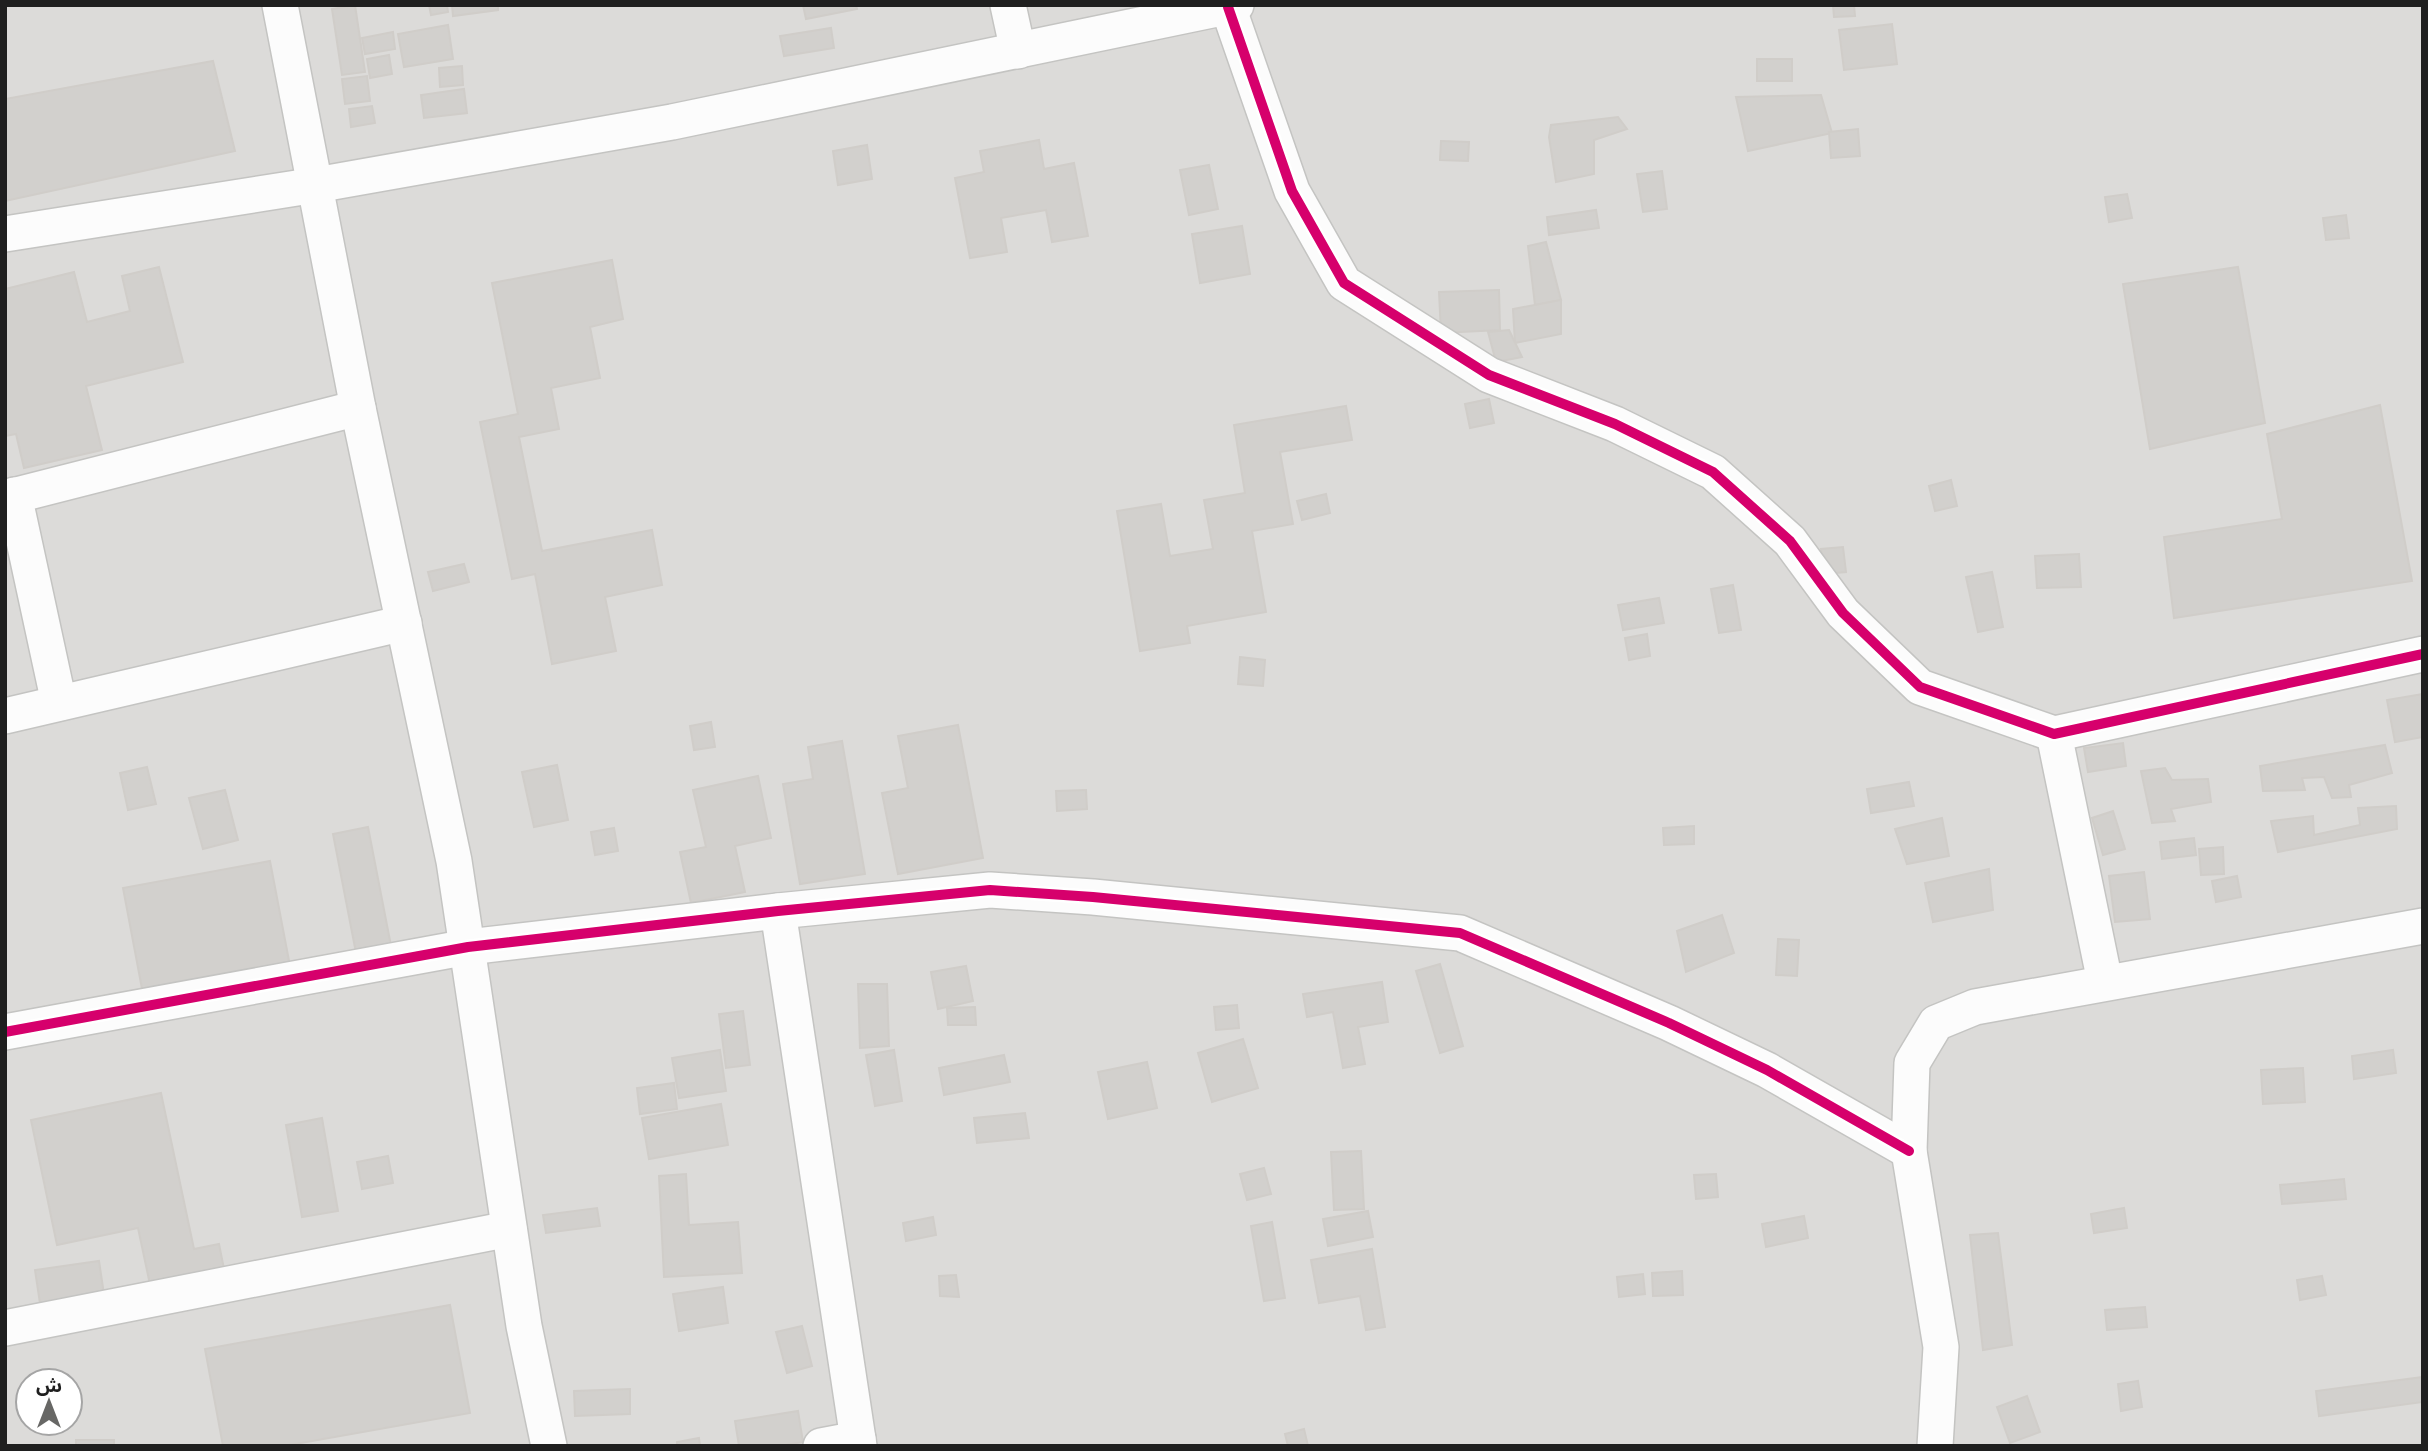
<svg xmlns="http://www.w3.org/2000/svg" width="2428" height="1451" font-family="Poppins,'Noto Sans Arabic',sans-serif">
<rect width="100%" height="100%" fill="#edece8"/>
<path fill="#dcdbd9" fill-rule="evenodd" d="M5,5H2423V1446H5ZM28,1381H70V1423H28Z"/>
<g fill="#d2d0cd" stroke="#d0cdc9" stroke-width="2">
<path d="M355,5L365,72L342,75L332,9Z"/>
<path d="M429,5H447L448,12L431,15Z"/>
<path d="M452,5H498V10L453,16Z"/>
<path d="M803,5H856L857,9L806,19Z"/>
<path d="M1833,5H1854L1855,16L1834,17Z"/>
<path d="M1892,24L1897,64L1844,70L1839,30Z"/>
<path d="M448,25L453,59L404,67L398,34Z"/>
<path d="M831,28L834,48L784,56L780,36Z"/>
<path d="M393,32L395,49L365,54L362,38Z"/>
<path d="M389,55L392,74L370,78L367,59Z"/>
<rect x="1757" y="59" width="35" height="22"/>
<path d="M213,61L235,151L5,201V99Z"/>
<path d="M462,66L463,85L440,87L439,68Z"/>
<path d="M367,76L370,101L345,104L342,79Z"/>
<path d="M464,89L467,113L424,118L421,95Z"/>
<path d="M1821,95L1832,133L1748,151L1736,97Z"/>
<path d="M372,106L375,123L351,127L349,109Z"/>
<path d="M1618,117L1627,129L1594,140V174L1556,182L1549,137L1551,125Z"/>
<path d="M1858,129L1860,156L1831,158L1829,132Z"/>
<path d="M1039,140L1044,169L1074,163L1088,236L1052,242L1046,210L1001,218L1007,252L970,258L955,178L984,172L980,151Z"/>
<path d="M1441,141L1469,142L1468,161L1440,160Z"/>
<path d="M867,145L872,179L838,185L833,151Z"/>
<path d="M1209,165L1218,209L1189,215L1180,170Z"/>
<path d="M1662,171L1667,209L1643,212L1637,174Z"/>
<path d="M2127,194L2132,218L2109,222L2105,197Z"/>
<path d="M1596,210L1599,228L1549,235L1547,217Z"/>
<path d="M2346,215L2349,238L2326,240L2323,218Z"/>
<path d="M1242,226L1250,274L1200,283L1192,234Z"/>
<path d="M1546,242L1561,300L1535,305L1528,246Z"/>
<path d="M612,260L623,319L590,327L600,378L551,388L559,429L519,437L542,551L652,530L662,585L605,597L616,651L552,664L535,574L512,579L480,422L518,414L492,283Z"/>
<path d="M159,267L183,362L86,386L102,450L24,468L16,434L5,436V289L74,272L87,322L130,311L122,276Z"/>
<path d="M2238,267L2265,423L2150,449L2123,284Z"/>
<path d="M1499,290L1500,330L1441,333L1439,292Z"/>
<path d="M1561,300V334L1515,343L1513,309Z"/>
<path d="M1509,330L1522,357L1496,362L1488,332Z"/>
<path d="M1489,399L1494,423L1470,428L1465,404Z"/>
<path d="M2380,405L2412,581L2174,618L2164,537L2282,519L2267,434Z"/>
<path d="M1346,406L1352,440L1280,452L1293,524L1252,531L1266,612L1187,626L1190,643L1140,651L1117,511L1161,504L1170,556L1213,549L1204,500L1245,493L1234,425Z"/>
<path d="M1951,480L1957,506L1935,511L1929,486Z"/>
<path d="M1326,494L1330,513L1302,520L1297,501Z"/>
<path d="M1843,547L1846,572L1824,574L1821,549Z"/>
<path d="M2079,554L2081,587L2037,588L2035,556Z"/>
<path d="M464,564L469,582L433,591L428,572Z"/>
<path d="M1992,572L2003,627L1978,632L1966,577Z"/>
<path d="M1733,585L1741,630L1719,633L1711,589Z"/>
<path d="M1659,598L1664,623L1623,630L1618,605Z"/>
<path d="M1647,634L1650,656L1629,660L1625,638Z"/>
<path d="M1240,657L1265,660L1263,686L1238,684Z"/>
<path d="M2423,694V737L2395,742L2387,700Z"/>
<path d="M711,722L715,747L694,750L690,726Z"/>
<path d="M958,725L983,858L898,874L882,793L908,788L898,736Z"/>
<path d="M842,741L865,874L800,884L783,784L813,779L808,747Z"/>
<path d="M2123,743L2126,766L2088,772L2084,748Z"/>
<path d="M2385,745L2392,773L2349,785L2351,797L2332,798L2324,777L2302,778L2305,790L2263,791L2260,766Z"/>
<path d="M557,765L568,820L534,827L522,772Z"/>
<path d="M147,767L156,804L128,810L120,773Z"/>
<path d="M2165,768L2172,780L2208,779L2211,802L2171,809L2175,821L2152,823L2141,771Z"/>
<path d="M758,776L771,838L735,846L745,892L691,903L680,852L706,847L693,790Z"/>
<path d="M1909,782L1914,806L1871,813L1867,789Z"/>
<path d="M225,790L238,840L203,849L189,798Z"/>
<path d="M1086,790L1087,809L1057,811L1056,791Z"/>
<path d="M2396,806L2397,829L2278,852L2271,821L2313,816L2314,835L2360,825L2358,808Z"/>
<path d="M2113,811L2125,849L2103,855L2092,818Z"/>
<path d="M1942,818L1949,856L1907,864L1895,829Z"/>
<path d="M1694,826V844L1664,845L1663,828Z"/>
<path d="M368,827L392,951L357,958L333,834Z"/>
<path d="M614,828L618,851L595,855L591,832Z"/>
<path d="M2194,838L2196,855L2162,859L2160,842Z"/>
<path d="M2223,847L2224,874L2201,875L2199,849Z"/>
<path d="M270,861L290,966L143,994L123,888Z"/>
<path d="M1989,869L1993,910L1933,922L1925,883Z"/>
<path d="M2144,872L2150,919L2115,922L2109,876Z"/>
<path d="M2237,876L2241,897L2216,902L2212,881Z"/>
<path d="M1722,915L1734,953L1686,972L1677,931Z"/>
<path d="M1778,939L1799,940L1797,976L1776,975Z"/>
<path d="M1440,964L1463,1046L1440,1053L1416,971Z"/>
<path d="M966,966L973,1001L938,1009L931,972Z"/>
<path d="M1382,982L1388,1022L1358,1027L1365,1064L1343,1068L1333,1012L1307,1017L1303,994Z"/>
<path d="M858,984H887L889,1046L860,1048Z"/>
<path d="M1237,1005L1239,1028L1216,1030L1214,1007Z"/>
<path d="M975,1007L976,1025H948L947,1008Z"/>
<path d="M743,1011L750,1065L726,1068L719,1014Z"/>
<path d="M1243,1039L1258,1088L1212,1102L1198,1053Z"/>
<path d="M720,1050L726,1091L679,1098L672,1058Z"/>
<path d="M894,1050L902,1101L875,1106L866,1055Z"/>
<path d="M2393,1050L2396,1073L2354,1079L2352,1056Z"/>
<path d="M1004,1055L1010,1082L944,1095L939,1068Z"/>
<path d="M1147,1062L1157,1108L1108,1119L1098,1072Z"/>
<path d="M2303,1068L2305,1102L2263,1104L2261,1070Z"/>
<path d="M674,1083L677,1109L640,1114L637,1088Z"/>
<path d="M161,1093L194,1249L219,1244L226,1279L152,1294L138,1228L57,1245L31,1120Z"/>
<path d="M721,1104L728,1145L649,1159L642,1118Z"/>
<path d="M1025,1113L1029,1138L977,1143L974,1118Z"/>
<path d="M322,1118L338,1211L302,1217L286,1125Z"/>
<path d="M1361,1151L1364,1209L1334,1210L1331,1152Z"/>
<path d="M388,1156L393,1183L362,1189L357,1162Z"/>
<path d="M1264,1168L1271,1194L1247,1200L1240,1174Z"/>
<path d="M686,1174L689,1225L738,1222L742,1273L664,1277L659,1176Z"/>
<path d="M1716,1174L1718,1197L1696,1199L1694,1175Z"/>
<path d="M2344,1179L2346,1199L2282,1204L2280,1185Z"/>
<path d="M597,1208L600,1226L546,1233L543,1215Z"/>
<path d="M2124,1208L2127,1228L2094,1233L2091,1214Z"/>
<path d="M1368,1211L1373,1237L1328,1246L1323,1219Z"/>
<path d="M1804,1216L1808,1238L1766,1247L1762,1224Z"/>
<path d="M933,1217L936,1235L906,1241L903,1223Z"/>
<path d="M1272,1222L1285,1298L1264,1301L1251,1226Z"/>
<path d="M1998,1233L2012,1345L1983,1350L1970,1235Z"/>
<path d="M1372,1249L1385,1327L1366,1330L1360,1296L1319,1303L1311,1260Z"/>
<path d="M99,1261L105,1301L41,1310L35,1270Z"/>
<path d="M1682,1271L1683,1295L1653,1296L1652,1273Z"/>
<path d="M1643,1274L1645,1294L1619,1297L1617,1277Z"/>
<path d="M956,1275L959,1297L940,1296L939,1276Z"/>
<path d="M2322,1276L2326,1295L2300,1300L2297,1280Z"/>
<path d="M723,1287L728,1323L679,1331L673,1294Z"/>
<path d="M450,1305L470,1413L284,1446H223L205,1349Z"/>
<path d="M2145,1307L2147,1327L2107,1330L2105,1310Z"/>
<path d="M802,1326L812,1366L787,1373L776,1332Z"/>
<path d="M2423,1377V1402L2319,1416L2316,1391Z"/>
<path d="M2138,1381L2142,1407L2121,1411L2118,1384Z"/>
<path d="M630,1389V1414L575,1416L574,1391Z"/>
<path d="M2027,1396L2040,1432L2010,1443L1997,1407Z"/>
<path d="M798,1411L803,1442L780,1446H739L735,1421Z"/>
<path d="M1304,1429L1308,1446H1288L1285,1434Z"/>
<path d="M699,1438L700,1446H677V1442Z"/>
<rect x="76" y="1440" width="38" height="6"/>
</g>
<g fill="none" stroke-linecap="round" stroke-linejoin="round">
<g stroke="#c4c4c2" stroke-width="38">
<g id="street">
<path d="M280,5L358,408L454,861L524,1326L549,1446"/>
<path d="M1008,5L1018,51"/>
<path d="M1228,7L1292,191L1344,283L1489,375L1615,424L1713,472L1790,541L1843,613L1920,687L2054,734L2423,654"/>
<path d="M5,234L316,185L672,122L1236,5"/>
<path d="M14,495L59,703"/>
<path d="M5,498L358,408"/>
<path d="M5,716L404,623"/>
<path d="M2054,734L2105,982"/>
<path d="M778,911L859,1446"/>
<path d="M5,1032L468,947L778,911L990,890L1093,897L1460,933L1669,1023L1767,1070L1909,1151"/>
<path d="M5,1328L509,1229"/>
<path d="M821,1446L858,1439"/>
<path d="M1935,1446L1941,1347L1909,1151L1912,1063L1936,1023L1975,1007L2423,926"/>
</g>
</g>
<use href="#street" stroke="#fcfcfc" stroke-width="35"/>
<g stroke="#fff" stroke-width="15">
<g id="cycleway">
<path d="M1228,7L1292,191L1344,283L1489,375L1615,424L1713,472L1790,541L1843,613L1920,687L2054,734L2423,654"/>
<path d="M5,1032L468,947L778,911L990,890L1093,897L1460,933L1669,1023L1767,1070L1909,1151"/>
</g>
</g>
<use href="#cycleway" stroke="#d6006c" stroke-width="10"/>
</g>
<rect width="2428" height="1451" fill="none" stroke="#1f1f1f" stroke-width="14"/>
<g transform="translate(49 1402)"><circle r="33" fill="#ffffff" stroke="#a5a5a5" stroke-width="2"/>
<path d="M0-5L12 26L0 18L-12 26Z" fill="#676765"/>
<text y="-10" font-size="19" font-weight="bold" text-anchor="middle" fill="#1f1f1f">ش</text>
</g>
</svg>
